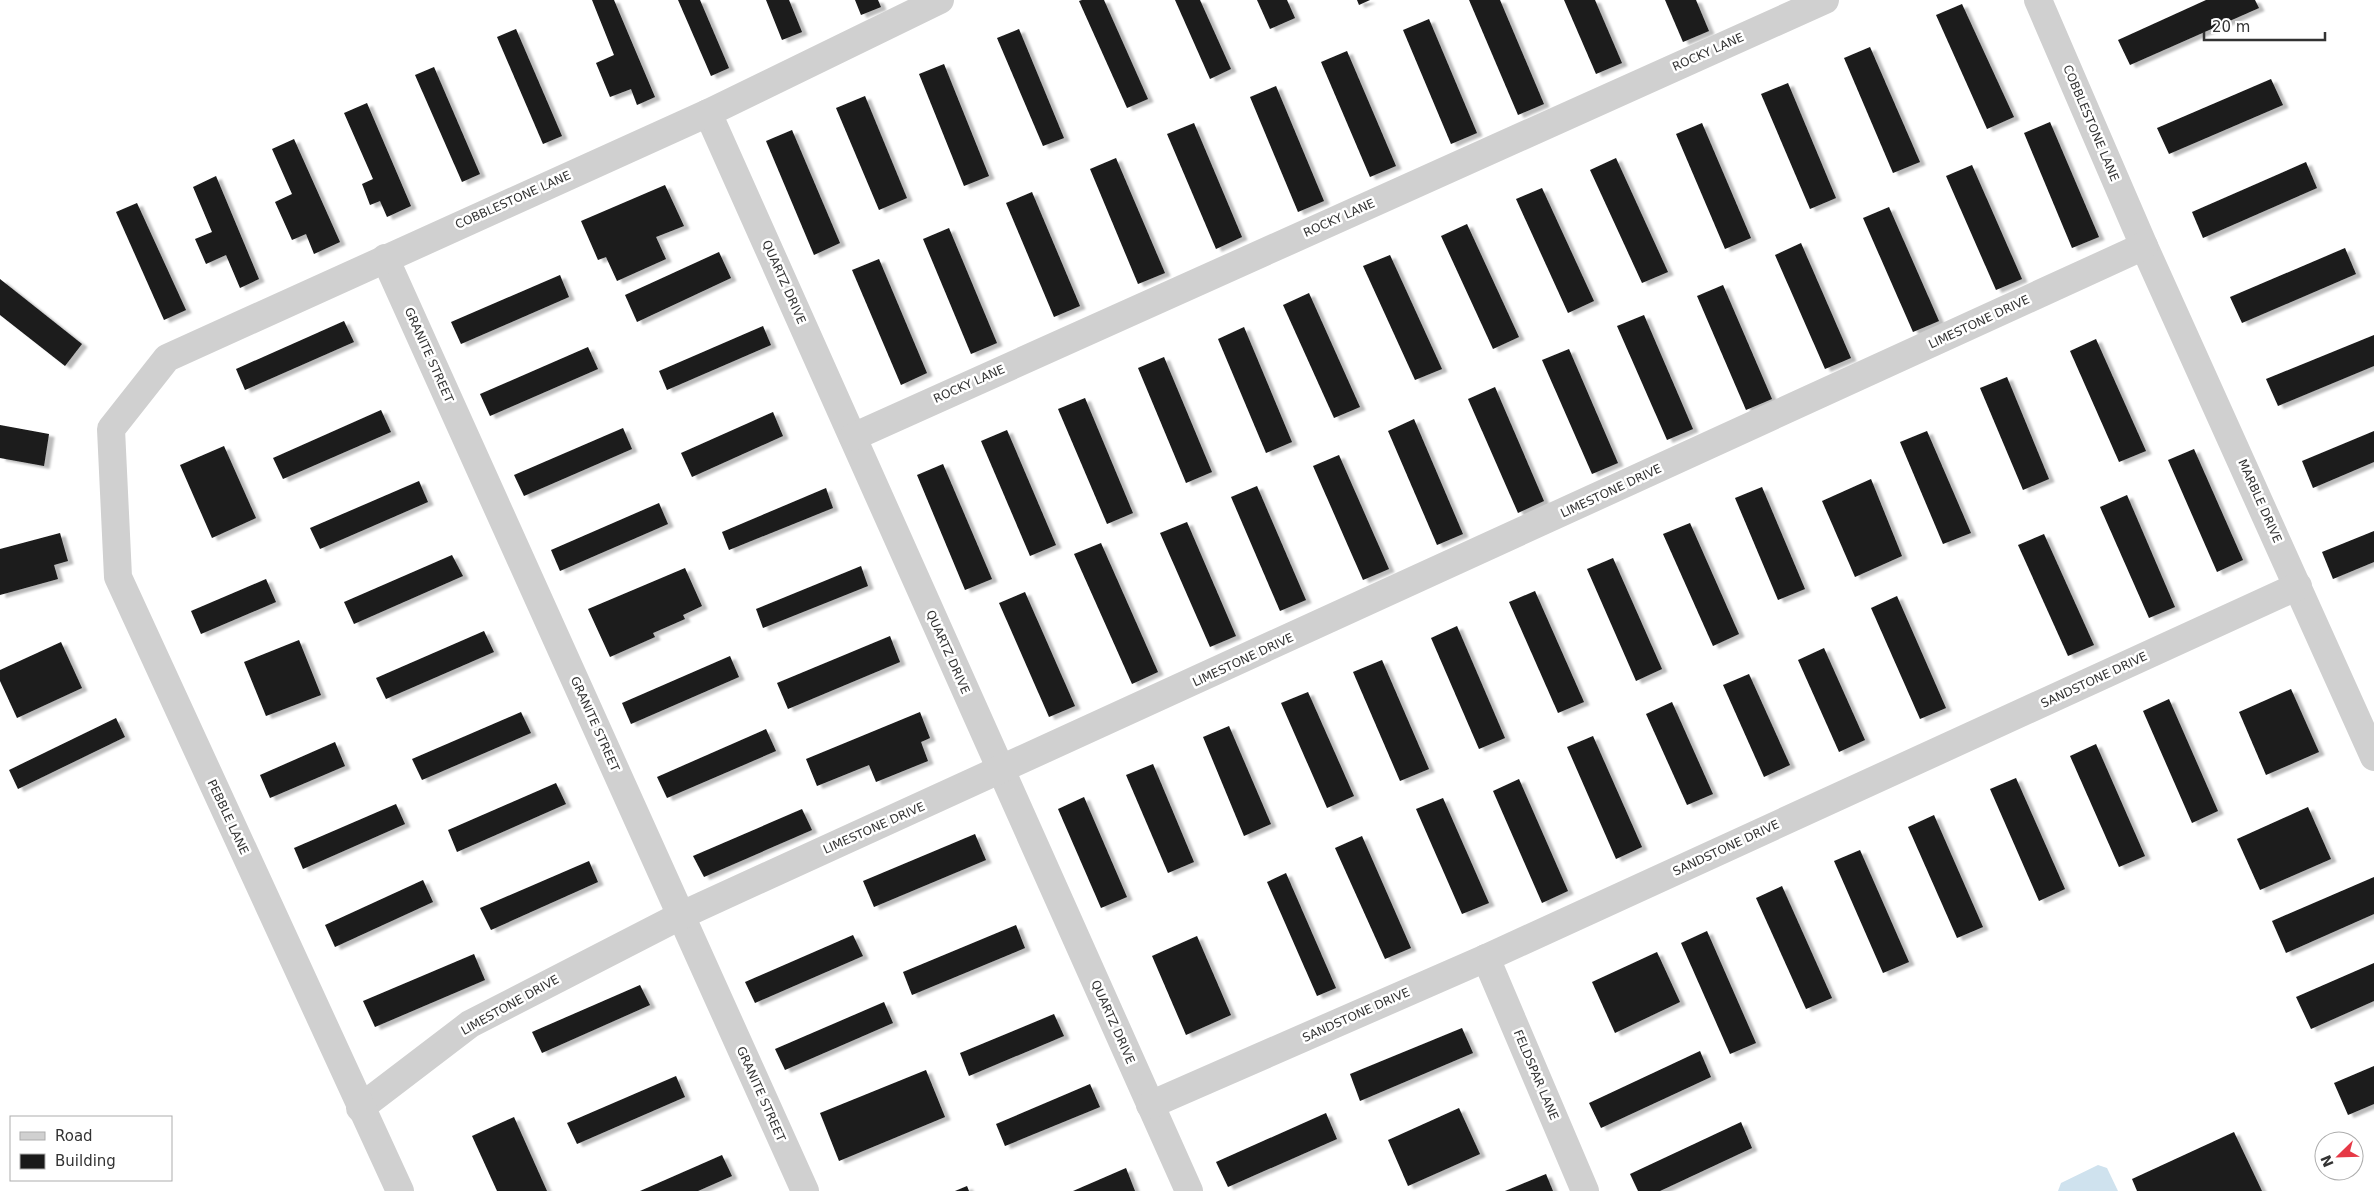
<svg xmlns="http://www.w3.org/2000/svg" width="2374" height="1191" font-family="'DejaVu Sans',sans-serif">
<defs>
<filter id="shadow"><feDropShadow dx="5.5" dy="3" stdDeviation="1" flood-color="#0004"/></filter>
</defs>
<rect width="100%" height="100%" fill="#fff"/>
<path fill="#cfe2ee" d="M2098,1165L2107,1168L2118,1191H2058L2061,1183Z"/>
<g fill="#1a1a1a" filter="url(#shadow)">
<path d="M592,0H614L655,97L637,105L631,89L610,97L596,63L614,55Z"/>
<path d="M678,0H700L729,68L711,76Z"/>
<path d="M766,0H789L802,32L782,40Z"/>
<path d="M855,0H878L881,7L861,15Z"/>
<path d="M1082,0H1104L1148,99L1127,108L1079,1Z"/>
<path d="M1175,0H1200L1231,69L1210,79Z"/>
<path d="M1257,0H1287L1295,18L1270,29Z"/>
<path d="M1357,0H1370L1359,5Z"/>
<path d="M1469,0H1500L1544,104L1518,115Z"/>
<path d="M1564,0H1595L1622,63L1596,74Z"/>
<path d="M1665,0H1696L1709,31L1683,42Z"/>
<path d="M2206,0H2255L2259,8L2130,65L2118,40Z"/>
<path d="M1962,4L2014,117L1987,129L1936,15Z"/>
<path d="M1429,19L1477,133L1451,144L1403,30Z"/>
<path d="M516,29L562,136L543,144L497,37Z"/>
<path d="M1019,29L1064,138L1043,146L997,38Z"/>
<path d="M1870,47L1920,162L1893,173L1844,58Z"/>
<path d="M1347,51L1396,166L1370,177L1321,62Z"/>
<path d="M944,64L989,176L964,186L919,74Z"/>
<path d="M434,67L480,174L462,182L415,75Z"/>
<path d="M2271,79L2283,105L2169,154L2157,128Z"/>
<path d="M1788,83L1836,198L1810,209L1761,94Z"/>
<path d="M1276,86L1324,201L1298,212L1250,97Z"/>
<path d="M865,96L907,198L879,210L836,108Z"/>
<path d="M367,103L411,206L387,217L380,201L370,205L362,184L373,179L344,113Z"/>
<path d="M2050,122L2099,237L2072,248L2024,133Z"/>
<path d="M1194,123L1242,237L1216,249L1167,134Z"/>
<path d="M1702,123L1751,238L1725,249L1676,134Z"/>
<path d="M792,130L840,243L814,255L766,141Z"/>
<path d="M294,139L340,242L314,254L306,234L292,240L275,202L292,194L272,149Z"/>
<path d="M1116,158L1165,273L1138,284L1090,169Z"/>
<path d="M1616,158L1668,272L1642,283L1590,170Z"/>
<path d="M2306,162L2317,188L2203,238L2192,212Z"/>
<path d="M1972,165L2022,279L1996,290L1946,176Z"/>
<path d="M216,176L259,279L240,288L226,255L206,264L195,239L212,232L193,187Z"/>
<path d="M665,185L684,226L656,237L666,259L617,281L606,257L598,260L581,221Z"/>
<path d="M1542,188L1594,301L1568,313L1516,199Z"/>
<path d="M1032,192L1080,306L1054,317L1006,203Z"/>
<path d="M137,203L186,310L164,320L116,212Z"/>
<path d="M1889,207L1939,321L1913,332L1863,218Z"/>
<path d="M1467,224L1519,337L1493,349L1441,236Z"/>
<path d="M949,228L997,343L971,354L923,239Z"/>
<path d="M1801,243L1851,358L1825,369L1775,255Z"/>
<path d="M2345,248L2356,274L2242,323L2230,297Z"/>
<path d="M719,252L731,278L637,322L625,295Z"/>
<path d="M1390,255L1442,369L1415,380L1363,266Z"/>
<path d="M879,259L927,373L901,385L852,270Z"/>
<path d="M560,275L569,297L461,344L451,322Z"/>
<path d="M0,279L82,344L65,366L0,315Z"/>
<path d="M1723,285L1772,399L1746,410L1697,296Z"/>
<path d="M1309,293L1360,407L1334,418L1283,305Z"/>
<path d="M1644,315L1693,429L1667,440L1617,326Z"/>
<path d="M344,321L354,342L245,390L236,369Z"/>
<path d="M763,326L771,345L667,390L659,371Z"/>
<path d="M1244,327L1292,442L1266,453L1218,339Z"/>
<path d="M2374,335V366L2278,406L2266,379Z"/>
<path d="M2096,339L2146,451L2119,462L2070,351Z"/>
<path d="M588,347L598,369L490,416L480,394Z"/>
<path d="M1569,349L1618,463L1592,474L1542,360Z"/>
<path d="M1164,357L1212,472L1186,483L1138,368Z"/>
<path d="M2007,377L2049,479L2023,490L1980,388Z"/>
<path d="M1495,387L1544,501L1518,513L1468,399Z"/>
<path d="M1085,398L1133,513L1107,524L1058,409Z"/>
<path d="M381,410L391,432L283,479L273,458Z"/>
<path d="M773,412L783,436L692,477L681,453Z"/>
<path d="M1414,419L1463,534L1437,545L1388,431Z"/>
<path d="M0,425L49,434L44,466L0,458Z"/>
<path d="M623,428L632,449L524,496L514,475Z"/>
<path d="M1007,430L1056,545L1030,556L981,441Z"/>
<path d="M1927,431L1971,533L1943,544L1900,442Z"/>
<path d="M2374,431V462L2313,488L2302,461Z"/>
<path d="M224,446L256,518L212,538L180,465Z"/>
<path d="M2194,449L2243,560L2217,572L2168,460Z"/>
<path d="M1339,455L1389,569L1363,580L1313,466Z"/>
<path d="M943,464L992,579L965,590L917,475Z"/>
<path d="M1871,479L1902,556L1855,577L1822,501Z"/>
<path d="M419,481L428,502L320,549L310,528Z"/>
<path d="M1257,486L1306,600L1280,611L1231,497Z"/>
<path d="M1762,487L1805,589L1778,600L1735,498Z"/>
<path d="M826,488L833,508L729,550L722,532Z"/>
<path d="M2127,495L2175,607L2149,618L2100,507Z"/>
<path d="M659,503L668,524L560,571L551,550Z"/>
<path d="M1187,522L1236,636L1210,647L1160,533Z"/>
<path d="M1690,523L1739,634L1713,646L1663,534Z"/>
<path d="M2374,531V562L2333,579L2322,552Z"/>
<path d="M60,533L68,561L54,565L58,579L0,595V549Z"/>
<path d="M2044,534L2094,645L2068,656L2018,545Z"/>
<path d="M1101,543L1158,672L1132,684L1074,554Z"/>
<path d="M452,555L463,576L354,624L344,602Z"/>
<path d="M1613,558L1662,669L1636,681L1587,569Z"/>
<path d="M861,566L868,586L763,628L756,609Z"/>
<path d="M685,568L702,606L683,615L685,619L653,633L655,637L610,657L588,609Z"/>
<path d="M266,579L276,602L201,634L191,611Z"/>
<path d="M1535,591L1584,702L1558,713L1509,602Z"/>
<path d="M1025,592L1075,706L1049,717L999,603Z"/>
<path d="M1897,596L1946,708L1920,719L1871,608Z"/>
<path d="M1457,626L1505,738L1479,749L1431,638Z"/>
<path d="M484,631L494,652L386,699L376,678Z"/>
<path d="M890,636L900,662L788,709L777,683Z"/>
<path d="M299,640L321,695L266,716L244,662Z"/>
<path d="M61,642L82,688L17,718L0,681V670Z"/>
<path d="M1824,648L1865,740L1839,752L1798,660Z"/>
<path d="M730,656L739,677L631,724L622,703Z"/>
<path d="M1382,660L1429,769L1400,781L1353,672Z"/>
<path d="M1749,674L1790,765L1764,777L1723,685Z"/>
<path d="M2291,689L2319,752L2266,775L2239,712Z"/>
<path d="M1308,692L1354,796L1327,808L1281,703Z"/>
<path d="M2169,699L2218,811L2192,823L2143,711Z"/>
<path d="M1672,702L1713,794L1687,805L1646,714Z"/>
<path d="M521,712L531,733L422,780L412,759Z"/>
<path d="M920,712L930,738L921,742L928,761L876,782L869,765L817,786L806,759Z"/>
<path d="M116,718L125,737L18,789L9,770Z"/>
<path d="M1229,726L1271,824L1244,836L1203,737Z"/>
<path d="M766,729L776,751L667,798L657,777Z"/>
<path d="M1593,736L1642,847L1616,859L1567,747Z"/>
<path d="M335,742L345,766L270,798L260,775Z"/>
<path d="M2096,744L2145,856L2119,867L2070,756Z"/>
<path d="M1153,764L1194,862L1168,873L1126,775Z"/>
<path d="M2016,778L2065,889L2039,901L1990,789Z"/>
<path d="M1519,779L1568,891L1542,903L1493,791Z"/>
<path d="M556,783L566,804L457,852L448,830Z"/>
<path d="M1084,797L1127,897L1101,908L1058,809Z"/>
<path d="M1443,798L1489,903L1462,914L1416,809Z"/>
<path d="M396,804L405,824L303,869L294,848Z"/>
<path d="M2308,807L2331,859L2260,890L2237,839Z"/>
<path d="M802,809L812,830L704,877L693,856Z"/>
<path d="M1934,815L1983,927L1957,938L1908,827Z"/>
<path d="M975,834L986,860L874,907L863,881Z"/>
<path d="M1362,836L1411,948L1385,959L1335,848Z"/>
<path d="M1860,850L1909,962L1883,973L1834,861Z"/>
<path d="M589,861L598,882L491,930L480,908Z"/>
<path d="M1286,873L1336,988L1317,996L1267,882Z"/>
<path d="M2374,877V914L2286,953L2272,921Z"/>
<path d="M423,880L433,902L335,947L325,925Z"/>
<path d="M1782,886L1832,998L1806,1009L1756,898Z"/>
<path d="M1016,925L1025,948L912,995L903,972Z"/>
<path d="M1707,931L1756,1043L1730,1054L1681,943Z"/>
<path d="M853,935L863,956L755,1003L745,982Z"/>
<path d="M1197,936L1231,1015L1186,1035L1152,956Z"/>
<path d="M1657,952L1680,1002L1615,1033L1592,982Z"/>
<path d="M474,954L485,980L375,1027L363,1001Z"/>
<path d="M2374,963V1001L2311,1029L2296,997Z"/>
<path d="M640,985L650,1005L542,1053L532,1032Z"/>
<path d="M884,1002L893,1023L785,1070L775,1049Z"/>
<path d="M1054,1014L1064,1036L969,1076L960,1053Z"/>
<path d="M1462,1028L1473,1053L1360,1101L1350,1074Z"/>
<path d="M1700,1051L1711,1077L1601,1128L1589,1103Z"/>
<path d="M2374,1066V1104L2348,1115L2334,1083Z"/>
<path d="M926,1070L945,1117L839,1161L820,1113Z"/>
<path d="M676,1076L685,1097L577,1144L567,1123Z"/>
<path d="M1090,1084L1100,1107L1005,1146L996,1124Z"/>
<path d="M1459,1108L1480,1154L1408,1186L1388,1140Z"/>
<path d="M1326,1113L1337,1139L1228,1187L1216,1162Z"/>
<path d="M514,1117L547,1191H497L472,1136Z"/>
<path d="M1741,1122L1752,1148L1660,1191H1638L1630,1174Z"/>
<path d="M2234,1132L2262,1191H2137L2132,1179Z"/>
<path d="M722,1155L732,1176L698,1191H640Z"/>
<path d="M1126,1168L1135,1191H1073Z"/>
<path d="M1546,1174L1553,1191H1505Z"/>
<path d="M967,1186L969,1191H955Z"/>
</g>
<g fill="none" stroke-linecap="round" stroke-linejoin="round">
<g stroke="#d0d0d0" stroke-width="28">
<path d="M2038,0L2144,246L2374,757"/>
<path d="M708,113L1189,1191"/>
<path d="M385,258L805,1191"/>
<path d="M853,437L1825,0"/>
<path d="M1486,958L1585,1191"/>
<path d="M1150,1105L1486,958L2298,586"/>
<path d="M360,1108L470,1024L682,915L2144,246"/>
<path d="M400,1191L118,577L111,429L167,358L708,113L940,0"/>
</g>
</g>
<g text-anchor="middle" stroke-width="5" stroke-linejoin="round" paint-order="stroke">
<g font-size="12" fill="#333" stroke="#fff">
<text transform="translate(1708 52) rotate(-24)" y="4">ROCKY LANE</text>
<text transform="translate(2091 123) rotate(67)" y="4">COBBLESTONE LANE</text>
<text transform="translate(513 200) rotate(-24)" y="4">COBBLESTONE LANE</text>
<text transform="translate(1339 218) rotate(-24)" y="4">ROCKY LANE</text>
<text transform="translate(784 282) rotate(66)" y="4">QUARTZ DRIVE</text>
<text transform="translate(1979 322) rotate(-25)" y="4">LIMESTONE DRIVE</text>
<text transform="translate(429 355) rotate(66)" y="4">GRANITE STREET</text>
<text transform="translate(969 384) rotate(-24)" y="4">ROCKY LANE</text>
<text transform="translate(1611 491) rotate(-25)" y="4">LIMESTONE DRIVE</text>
<text transform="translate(2260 501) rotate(66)" y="4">MARBLE DRIVE</text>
<text transform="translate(948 652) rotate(66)" y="4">QUARTZ DRIVE</text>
<text transform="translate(1243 660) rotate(-25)" y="4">LIMESTONE DRIVE</text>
<text transform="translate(2094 680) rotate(-25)" y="4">SANDSTONE DRIVE</text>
<text transform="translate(595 724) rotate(66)" y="4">GRANITE STREET</text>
<text transform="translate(228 817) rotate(65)" y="4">PEBBLE LANE</text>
<text transform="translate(874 828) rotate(-24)" y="4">LIMESTONE DRIVE</text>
<text transform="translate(1726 848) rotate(-25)" y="4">SANDSTONE DRIVE</text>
<text transform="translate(510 1005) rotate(-29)" y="4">LIMESTONE DRIVE</text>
<text transform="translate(1356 1015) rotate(-24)" y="4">SANDSTONE DRIVE</text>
<text transform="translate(1113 1022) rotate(66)" y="4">QUARTZ DRIVE</text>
<text transform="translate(1536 1075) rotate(67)" y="4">FELDSPAR LANE</text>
<text transform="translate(761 1094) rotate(66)" y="4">GRANITE STREET</text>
</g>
</g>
<rect x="10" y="1116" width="162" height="65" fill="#ffffff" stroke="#adadad"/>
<rect x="20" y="1132" width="25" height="8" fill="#d0d0d0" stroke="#adadad"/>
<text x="55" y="1141" font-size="15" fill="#333333">Road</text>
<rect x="20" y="1154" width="25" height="15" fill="#1a1a1a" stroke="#adadad"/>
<text x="55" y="1166" font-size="15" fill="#333333">Building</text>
<g transform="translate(2339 1156) rotate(247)"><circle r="24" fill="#ffffff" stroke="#adadad"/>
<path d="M0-4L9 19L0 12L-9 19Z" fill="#e63946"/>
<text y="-8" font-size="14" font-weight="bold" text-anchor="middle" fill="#333333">N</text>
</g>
<path d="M2204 32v8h121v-8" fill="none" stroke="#333333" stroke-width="2.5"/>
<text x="2212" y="32" font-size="15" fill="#333333" stroke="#ffffff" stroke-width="4" paint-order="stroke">20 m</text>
</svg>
